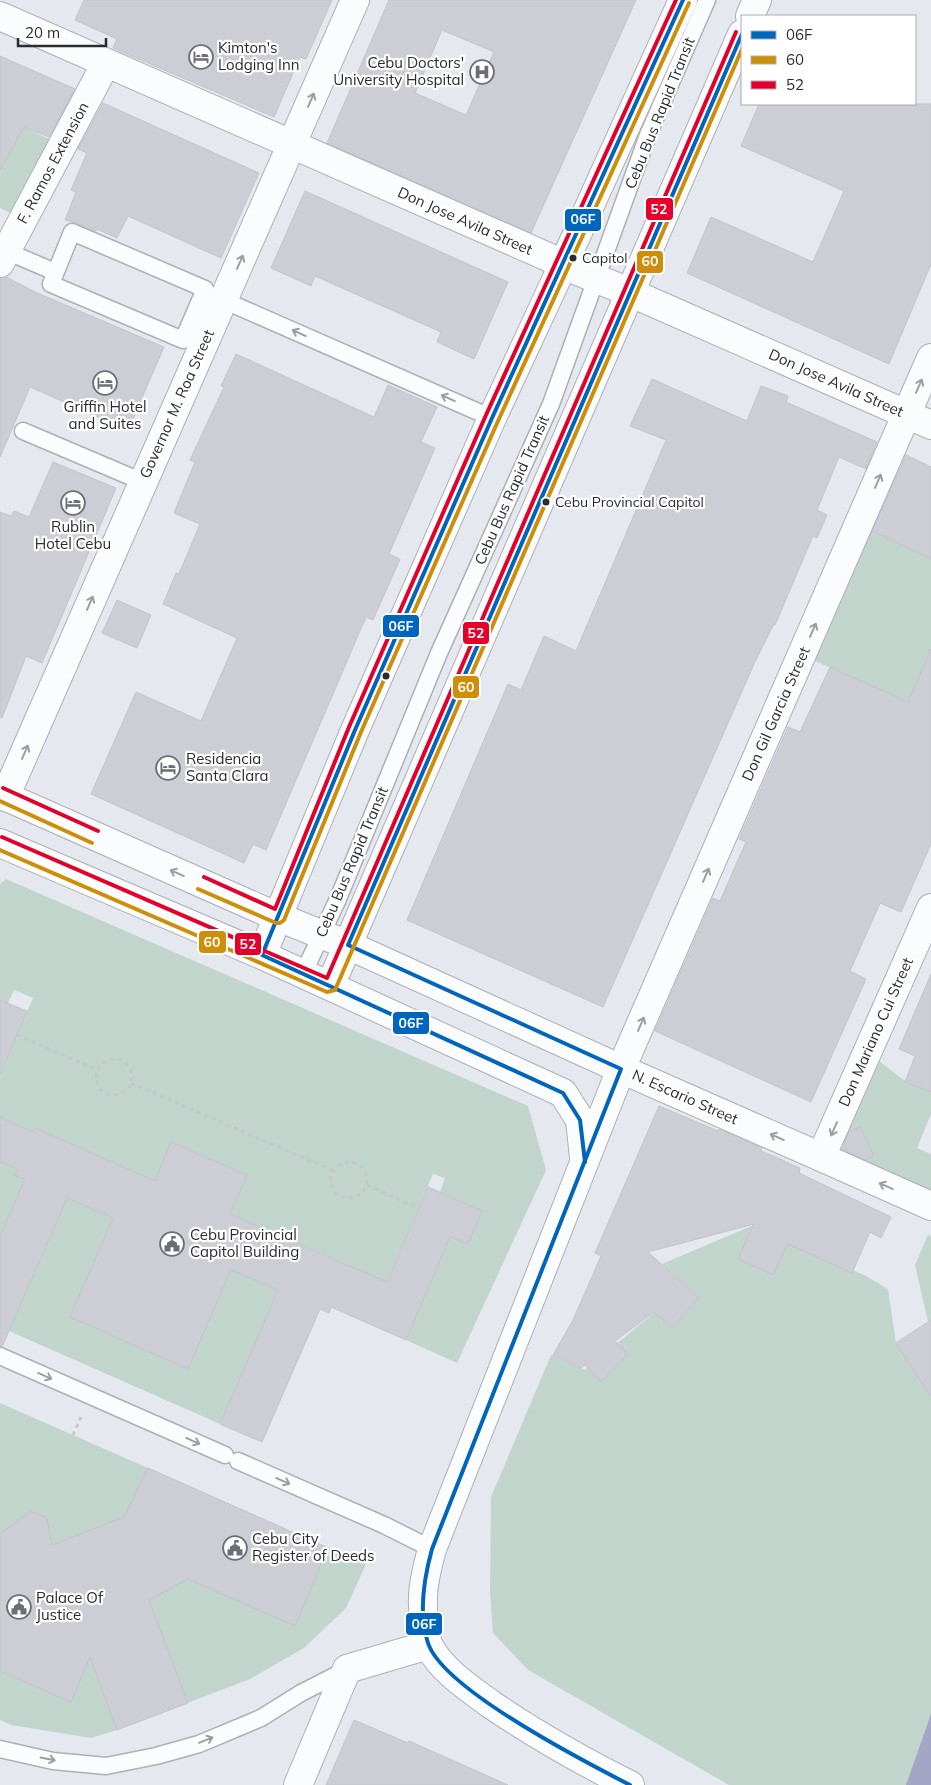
<svg xmlns="http://www.w3.org/2000/svg" width="931" height="1785" font-family="Mulish,sans-serif">
<rect width="100%" height="100%" fill="#e6e8f0"/>
<g fill="#c1d5cd">
<path d="M23,124L28,129L51,140L12,214L0,208V170Z"/>
<path d="M864,527L931,559V649L908,702L806,657Z"/>
<path d="M6,879L528,1106L546,1170L457,1363L406,1340L450,1237L468,1244L482,1211L440,1192L445,1178L433,1174L385,1286L349,1265L230,1214L247,1175L172,1142L155,1181L35,1128L33,1132L0,1117V1074L33,998L14,990L8,1003L0,1000V884Z"/>
<path d="M875,1058L905,1081L931,1092V1114L917,1148L931,1154V1198L836,1151Z"/>
<path d="M0,1162L17,1169L15,1175L25,1179L0,1236Z"/>
<path d="M67,1198L135,1228L98,1254L70,1317L187,1369L210,1261L278,1290L220,1424L9,1331Z"/>
<path d="M756,1224L760,1230L864,1275L888,1289L896,1343L931,1397V1785H729L528,1670L493,1633L490,1592L491,1497L551,1355L585,1370L655,1312L672,1328L699,1298L662,1264Z"/>
<path d="M928,1235L931,1237V1320L928,1322L915,1265Z"/>
<path d="M0,1403L366,1564L346,1608L304,1648L250,1679L117,1730L91,1738L11,1725L0,1720Z"/>
</g>
<path fill="#a4a6c6" d="M931,1714V1785H906Z"/>
<g fill="#cdced5" stroke="#c3c4ca" fill-rule="evenodd">
<path d="M84,0H332L306,59L300,57L274,117L113,48L117,39L75,20Z"/>
<path d="M389,0H636L531,233L327,143ZM442,30L494,52L466,115L415,93Z"/>
<path d="M0,56L75,89L49,137L24,127L0,170Z"/>
<path d="M103,103L259,173L221,258L128,216L117,238L97,229L96,231L76,223L65,220L76,192L71,190L87,153L78,149Z"/>
<path d="M759,104H931V264L889,364L687,273L711,217L813,262L844,191L741,146Z"/>
<path d="M305,191L508,282L474,359L437,342L441,332L315,276L311,286L271,268Z"/>
<path d="M6,277L35,292L164,347L128,430L30,387L0,457V279Z"/>
<path d="M236,354L374,417L388,385L437,407L421,442L435,448L389,554L400,559L373,620L366,617L266,850L253,844L244,863L91,794L136,692L201,721L237,638L163,604L176,573L179,574L200,524L174,513L195,462L190,460L224,387L221,386Z"/>
<path d="M652,379L747,421L761,386L788,396L786,402L877,442L866,469L839,457L817,510L827,515L817,538L813,536L775,625L774,624L754,664L603,1007L407,920L508,684L521,690L544,636L576,651L666,440L630,426Z"/>
<path d="M906,455L931,467V559L872,531Z"/>
<path d="M53,462L116,488L42,663L26,656L2,718L0,717V512L11,516L14,511L29,517Z"/>
<path d="M117,600L151,615L137,648L102,633Z"/>
<path d="M931,649V844L901,912L880,903L850,971L866,979L811,1102L655,1031L713,898L720,901L746,842L739,839L788,727L800,732L830,667L908,702Z"/>
<path d="M931,974V1092L905,1082L915,1056L899,1049Z"/>
<path d="M0,1000L27,1011L0,1074Z"/>
<path d="M659,1106L718,1131L719,1129L762,1148L761,1151L785,1161L784,1163L786,1162L800,1168L799,1173L891,1217L881,1238L870,1232L852,1273L788,1244L773,1275L738,1259L754,1224L648,1252L699,1298L672,1328L654,1312L615,1341L628,1354L601,1382L585,1365L581,1368L553,1355L573,1320L601,1256L595,1253Z"/>
<path d="M0,1117L33,1132L35,1128L155,1181L171,1142L247,1175L230,1214L387,1282L428,1187L482,1211L468,1244L450,1237L406,1340L331,1307L329,1313L320,1309L262,1442L220,1424L278,1290L231,1270L188,1369L70,1317L113,1218L67,1198L2,1347L0,1346V1236L25,1179L14,1175L17,1169L0,1162Z"/>
<path d="M860,1127L874,1156L865,1160L848,1152L844,1144L849,1132Z"/>
<path d="M931,1320V1397L896,1343Z"/>
<path d="M148,1468L328,1548L295,1626L188,1579L149,1600L188,1703L117,1730L90,1657L71,1702L0,1671V1534L31,1511L47,1518L52,1545L124,1517Z"/>
<path d="M354,1720L408,1743L409,1741L508,1785H326Z"/>
</g>
<g fill="none" stroke-linecap="round" stroke-linejoin="round">
<g stroke="#aeafb6" stroke-width="19">
<g id="lane">
<path d="M72,232L205,289L183,340L51,284Z"/>
<path d="M6,251L55,272"/>
<path d="M223,300L492,418"/>
<path d="M23,431L143,482"/>
<path d="M303,974L338,899L439,653L551,404L648,135L707,0"/>
<path d="M0,1356L225,1455"/>
<path d="M238,1461L384,1525L432,1549"/>
<path d="M0,1749L53,1761L106,1766L156,1756L199,1744L261,1718L301,1693L346,1670"/>
</g>
</g>
<g stroke="#aeafb6" stroke-width="30">
<g id="street">
<path d="M821,1157L931,1206"/>
<path d="M298,1785L347,1669L428,1645"/>
</g>
</g>
<g stroke="#aeafb6" stroke-width="30">
<g id="secondary">
<path d="M0,16L548,257L563,265L629,292L931,425"/>
<path d="M750,16L757,0"/>
<path d="M0,263L106,63"/>
<path d="M0,794L278,917L348,945L621,1069L821,1157L931,908"/>
<path d="M5,797L355,0"/>
<path d="M0,843L262,955L563,1093L580,1120L584,1158"/>
<path d="M262,955L355,730L492,418L563,265L683,0"/>
<path d="M330,986L742,34"/>
<path d="M630,1785C582,1761 536,1735 492,1705C471,1690 441,1670 429,1646C426,1641 426,1633 425,1627C420,1597 424,1579 432,1549L621,1069L931,358"/>
</g>
</g>
<g stroke="#c6c7ca" stroke-width="3" stroke-dasharray="4 4" stroke-linecap="butt">
<path d="M17,1035L98,1070"/>
<circle cx="114" cy="1077" r="18"/>
<path d="M131,1083L334,1171"/>
<circle cx="349" cy="1180" r="18"/>
<path d="M367,1185L418,1208"/>
<path d="M73,1435L81,1417"/>
</g>
<use href="#lane" stroke="#fbfcfd" stroke-width="16"/>
<use href="#street" stroke="#fbfcfd" stroke-width="28"/>
<use href="#secondary" stroke="#fbfcfd" stroke-width="28"/>
<g stroke="#fff" stroke-width="8">
<g id="bus-1">
<path d="M585,1162L580,1120L563,1093L262,955L355,730L492,418L683,0"/>
<path d="M630,1785C585,1762 443,1689 428,1643C418,1613 424,1578 432,1549L621,1069L348,945L742,34"/>
</g>
</g>
<g stroke="#fff" stroke-width="8">
<g id="bus-2">
<path d="M0,801L92,843"/>
<path d="M0,850L327,992L335,990L742,49"/>
<path d="M198,889L276,923H280L284,920L361,732L498,421L689,3"/>
</g>
</g>
<g stroke="#fff" stroke-width="8">
<g id="bus-3">
<path d="M3,788L98,831"/>
<path d="M2,837L327,978L736,32"/>
<path d="M204,877L275,909L349,727L486,415L676,0"/>
</g>
</g>
<use href="#bus-1" stroke="#0065bd" stroke-width="4"/>
<use href="#bus-2" stroke="#ce8e0a" stroke-width="4"/>
<use href="#bus-3" stroke="#e4002b" stroke-width="4"/>
</g>
<defs><path id="oneway-shaft" d="M-6 0H5M1.5-3L5.5 0L1.5 3" fill="none" stroke-width="1.6" stroke-linecap="round" stroke-linejoin="round" transform="scale(1.25)"/></defs>
<g stroke="#9d9ea1">
<use href="#oneway-shaft" transform="translate(311 100) rotate(-66)"/>
<use href="#oneway-shaft" transform="translate(240 262) rotate(-66)"/>
<use href="#oneway-shaft" transform="translate(299 333) rotate(-156)"/>
<use href="#oneway-shaft" transform="translate(919 386) rotate(-66)"/>
<use href="#oneway-shaft" transform="translate(448 398) rotate(-156)"/>
<use href="#oneway-shaft" transform="translate(878 481) rotate(-66)"/>
<use href="#oneway-shaft" transform="translate(90 603) rotate(-66)"/>
<use href="#oneway-shaft" transform="translate(813 630) rotate(-66)"/>
<use href="#oneway-shaft" transform="translate(25 752) rotate(-66)"/>
<use href="#oneway-shaft" transform="translate(177 873) rotate(-156)"/>
<use href="#oneway-shaft" transform="translate(706 875) rotate(-66)"/>
<use href="#oneway-shaft" transform="translate(641 1024) rotate(-66)"/>
<use href="#oneway-shaft" transform="translate(834 1129) rotate(114)"/>
<use href="#oneway-shaft" transform="translate(777 1137) rotate(-156)"/>
<use href="#oneway-shaft" transform="translate(886 1186) rotate(-156)"/>
<use href="#oneway-shaft" transform="translate(45 1376) rotate(24)"/>
<use href="#oneway-shaft" transform="translate(193 1441) rotate(24)"/>
<use href="#oneway-shaft" transform="translate(283 1481) rotate(24)"/>
<use href="#oneway-shaft" transform="translate(206 1740) rotate(-22)"/>
<use href="#oneway-shaft" transform="translate(48 1759) rotate(11)"/>
</g>
<defs>
<g id="hotel-ring" transform="scale(1.25)"><circle r="9.5" fill="#fff" stroke="#6c6e74" stroke-width="1.5"/><path d="M-6-4.5h1.5V1H6V5H4.5V3h-9V5H-6ZM-4 0a1.8 1.8 0 1 1 3.6 0ZM.5 0V-2.5h3Q6-2.5 6 0Z" fill="#6c6e74"/></g>
<g id="hospital-ring" transform="scale(1.25)"><circle r="9.5" fill="#fff" stroke="#6c6e74" stroke-width="1.5"/><path d="M-5-5h3v3.5h4V-5h3V5h-3V1.5h-4V5h-3Z" fill="#6c6e74"/></g>
<g id="civic-ring" transform="scale(1.25)"><circle r="9.5" fill="#fff" stroke="#6c6e74" stroke-width="1.5"/><path d="M-.6-6.5H3V-4.5H.6V-3L4-1V1h2V6H-6V1h2V-1L-.6-3ZM-1.2 2.5V6h2.4V2.5Z" fill="#6c6e74"/></g>
</defs>
<g fill-rule="evenodd">
<use href="#hotel-ring" x="201" y="57"/>
<use href="#hospital-ring" x="482" y="72"/>
<use href="#hotel-ring" x="105" y="383"/>
<use href="#hotel-ring" x="73" y="503"/>
<use href="#hotel-ring" x="168" y="768"/>
<use href="#civic-ring" x="172" y="1244"/>
<use href="#civic-ring" x="235" y="1548"/>
<use href="#civic-ring" x="19" y="1607"/>
</g>
<g fill="#2b2c31" stroke="#fff" stroke-width="2">
<circle cx="573" cy="258" r="4.5"/>
<circle cx="546" cy="502" r="4.5"/>
<circle cx="386" cy="676" r="4.5"/>
</g>
<g text-anchor="middle" stroke-width="4.5" stroke-linejoin="round" paint-order="stroke">
<g font-size="14" fill="#2b2c31" stroke="#fff" text-anchor="start">
<text x="582" y="263">Capitol</text>
<text x="555" y="507">Cebu Provincial Capitol</text>
</g>
<g font-size="15" fill="#2b2c31" stroke="#fff" text-anchor="start">
<text x="218" y="53">Kimton's<tspan x="218" dy="17">Lodging Inn</tspan></text>
<text x="464" y="68" text-anchor="end">Cebu Doctors'<tspan x="464" dy="17">University Hospital</tspan></text>
<text x="105" y="412" text-anchor="middle">Griffin Hotel<tspan x="105" dy="17">and Suites</tspan></text>
<text x="73" y="532" text-anchor="middle">Rublin<tspan x="73" dy="17">Hotel Cebu</tspan></text>
<text x="186" y="764">Residencia<tspan x="186" dy="17">Santa Clara</tspan></text>
<text x="190" y="1240">Cebu Provincial<tspan x="190" dy="17">Capitol Building</tspan></text>
<text x="252" y="1544">Cebu City<tspan x="252" dy="17">Register of Deeds</tspan></text>
<text x="36" y="1603">Palace Of<tspan x="36" dy="17">Justice</tspan></text>
</g>
<g font-size="15" fill="#2b2c31" stroke="#fff">
<text transform="translate(660 113) rotate(-68)" y="5">Cebu Bus Rapid Transit</text>
<text transform="translate(53 163) rotate(-62)" y="5">F. Ramos Extension</text>
<text transform="translate(465 221) rotate(24)" y="5">Don Jose Avila Street</text>
<text transform="translate(836 383) rotate(24)" y="5">Don Jose Avila Street</text>
<text transform="translate(177 404) rotate(-66)" y="5">Governor M. Roa Street</text>
<text transform="translate(512 490) rotate(-66)" y="5">Cebu Bus Rapid Transit</text>
<text transform="translate(776 714) rotate(-66)" y="5">Don Gil Garcia Street</text>
<text transform="translate(352 862) rotate(-67)" y="5">Cebu Bus Rapid Transit</text>
<text transform="translate(876 1032) rotate(-66)" y="5">Don Mariano Cui Street</text>
<text transform="translate(685 1097) rotate(24)" y="5">N. Escario Street</text>
</g>
</g>
<g stroke="#fff" stroke-width="2">
<rect x="645" y="197" width="29" height="24" rx="5" fill="#e4002b"/>
<rect x="564" y="208" width="38" height="24" rx="5" fill="#0065bd"/>
<rect x="636" y="250" width="28" height="24" rx="5" fill="#ce8e0a"/>
<rect x="382" y="614" width="38" height="24" rx="5" fill="#0065bd"/>
<rect x="462" y="621" width="28" height="24" rx="5" fill="#e4002b"/>
<rect x="452" y="675" width="28" height="24" rx="5" fill="#ce8e0a"/>
<rect x="198" y="930" width="29" height="24" rx="5" fill="#ce8e0a"/>
<rect x="234" y="932" width="28" height="24" rx="5" fill="#e4002b"/>
<rect x="392" y="1011" width="38" height="24" rx="5" fill="#0065bd"/>
<rect x="405" y="1612" width="38" height="24" rx="5" fill="#0065bd"/>
</g>
<g font-size="14" text-anchor="middle" font-weight="bold" fill="#fff">
<text x="659" y="214">52</text>
<text x="583" y="224">06F</text>
<text x="650" y="266">60</text>
<text x="401" y="631">06F</text>
<text x="476" y="638">52</text>
<text x="466" y="692">60</text>
<text x="212" y="947">60</text>
<text x="248" y="949">52</text>
<text x="411" y="1028">06F</text>
<text x="424" y="1629">06F</text>
</g>
<rect x="741" y="15" width="175" height="90" fill="#ffffff" stroke="#aaabad"/>
<rect x="751" y="31" width="25" height="8" fill="#0065bd" stroke="#aaabad"/>
<text x="786" y="40" font-size="15" fill="#2b2c31">06F</text>
<rect x="751" y="56" width="25" height="8" fill="#ce8e0a" stroke="#aaabad"/>
<text x="786" y="65" font-size="15" fill="#2b2c31">60</text>
<rect x="751" y="81" width="25" height="8" fill="#e4002b" stroke="#aaabad"/>
<text x="786" y="90" font-size="15" fill="#2b2c31">52</text>
<path d="M18 38v8h88v-8" fill="none" stroke="#2b2c31" stroke-width="2.5"/>
<text x="25" y="38" font-size="15" fill="#2b2c31" stroke="#ffffff" stroke-width="4" paint-order="stroke">20 m</text>
</svg>
